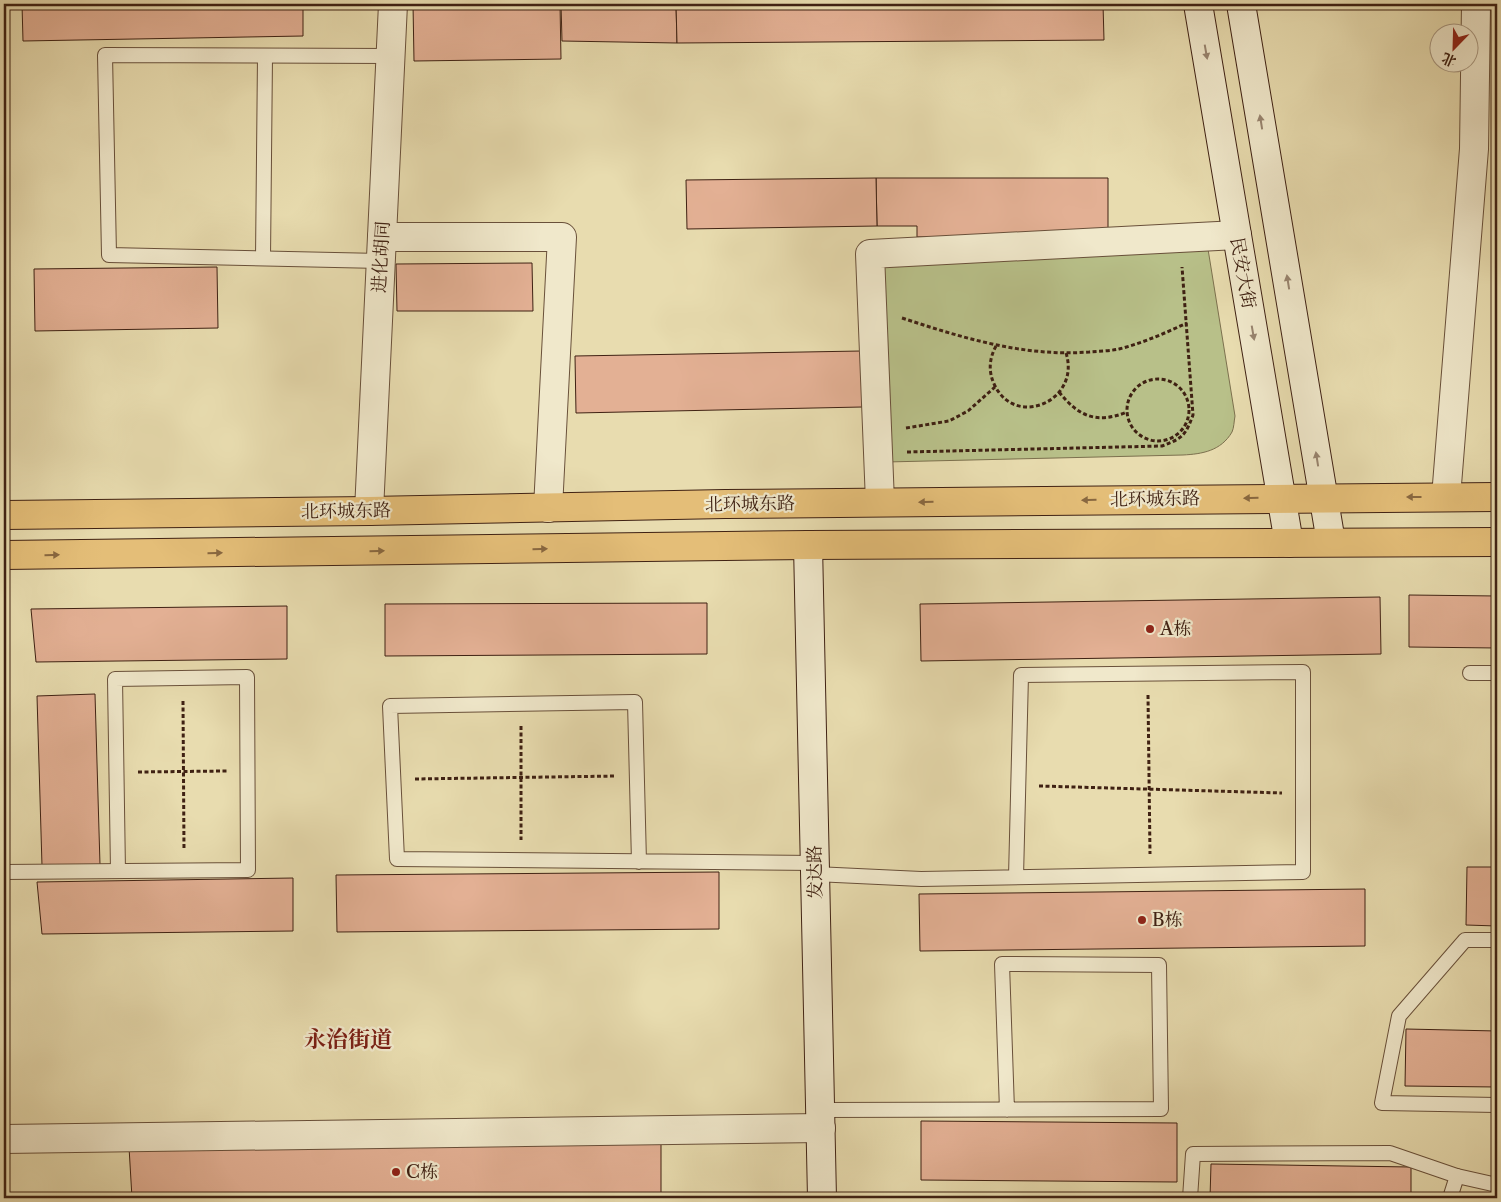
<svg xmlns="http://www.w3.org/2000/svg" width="1501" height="1202" font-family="'Libre Caslon Text','Noto Serif SC',serif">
<rect width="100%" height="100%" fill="#e8dcaf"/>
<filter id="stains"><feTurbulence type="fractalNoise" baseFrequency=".004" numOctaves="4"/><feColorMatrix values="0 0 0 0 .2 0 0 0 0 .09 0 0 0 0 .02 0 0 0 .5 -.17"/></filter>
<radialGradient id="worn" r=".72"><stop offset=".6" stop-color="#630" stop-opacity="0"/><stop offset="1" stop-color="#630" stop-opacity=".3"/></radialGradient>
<path fill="#b8c089" stroke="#7c704e" d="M1208,249L1235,416C1234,421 1234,428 1232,432C1221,451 1202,454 1183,455L886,462L880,264Z"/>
<g fill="#e3b094" stroke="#3f2113">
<path d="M22,4H303V36L23,41Z"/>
<path d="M413,4H560L561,59L414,61Z"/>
<path d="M561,4H676L677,43L562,41Z"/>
<path d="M676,4H1103L1104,40L677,43Z"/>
<path d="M876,178H1108V237H917V226H877Z"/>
<path d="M876,178L877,226L687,229L686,180Z"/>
<path d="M532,263L533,311H397L396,264Z"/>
<path d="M217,267L218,328L35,331L34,269Z"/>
<path d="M861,351L862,407L576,413L575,356Z"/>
<path d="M1409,595L1497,596V648L1409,647Z"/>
<path d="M1380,597L1381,654L921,661L920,604Z"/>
<path d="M707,603V654L385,656V604Z"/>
<path d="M287,606V659L36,662L31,609Z"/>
<path d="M95,694L100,865L42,866L37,696Z"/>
<path d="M1467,867H1497V926L1466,925Z"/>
<path d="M719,872V929L337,932L336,875Z"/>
<path d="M293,878V931L42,934L37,882Z"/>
<path d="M1365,889V946L920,951L919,894Z"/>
<path d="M1406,1029L1497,1031V1087L1405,1086Z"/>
<path d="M921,1121L1177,1123V1182L921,1180Z"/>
<path d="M661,1141V1198H132L129,1147Z"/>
<path d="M1211,1164L1411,1167V1198H1210Z"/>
</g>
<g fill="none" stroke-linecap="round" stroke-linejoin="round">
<g stroke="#69503a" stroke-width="16">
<g id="lane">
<path d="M263,258L265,56"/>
<path d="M381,261L109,255L105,55L391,56"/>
<path d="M1470,673H1497"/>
<path d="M639,862L635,702L390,706L397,859L815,863"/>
<path d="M4,872L248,870L247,677L115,679L118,871"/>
<path d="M815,874L921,879L1303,872V672L1021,675L1016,877"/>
<path d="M1497,940H1465L1399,1016L1382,1103L1497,1105"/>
<path d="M821,1110L1161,1109L1159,965L1002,964L1007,1110"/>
<path d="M1190,1198L1193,1154L1390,1153L1457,1176"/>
<path d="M1450,1198L1457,1176L1497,1185"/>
</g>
</g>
<g stroke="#69503a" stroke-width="30">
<g id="street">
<path d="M382,237H562L548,508"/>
<path d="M1446,497L1474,149L1476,4"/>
<path d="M880,502L870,254L1237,235"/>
<path d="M369,511L393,4"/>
<path d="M4,1139L821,1128"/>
</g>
</g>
<g stroke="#3f2113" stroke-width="30">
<g id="secondary">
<path d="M1198,4L1289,543"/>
<path d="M1241,4L1331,542"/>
<path d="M808,545L822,1198"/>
</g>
</g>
<g stroke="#3f2113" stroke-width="30">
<g id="primary">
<path d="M4,515L369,511L725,504L1497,497"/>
<path d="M4,555L808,545L1497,542"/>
</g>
</g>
<g stroke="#3f2113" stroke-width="3" stroke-dasharray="4 2.5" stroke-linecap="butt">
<path d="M902,318C963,338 1024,357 1089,352C1099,351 1110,351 1119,349C1143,343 1165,333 1187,323"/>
<path d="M996,346C989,359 988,372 995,386C1017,429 1081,400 1066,353"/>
<circle cx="1158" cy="410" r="31"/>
<path d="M1059,392C1079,417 1097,424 1127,412"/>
<path d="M906,428L949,421L968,411L995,387"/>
<path d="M907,452L1162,446C1183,438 1185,436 1193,415L1182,267"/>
<path d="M1148,695L1150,854"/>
<path d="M183,701L184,850"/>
<path d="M521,726V840"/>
<path d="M138,772L227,771"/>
<path d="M415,779L616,776"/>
<path d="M1039,786L1282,793"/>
</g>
<use href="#lane" stroke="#f0e8cb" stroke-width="14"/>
<use href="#street" stroke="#f0e8cb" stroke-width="28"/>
<use href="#secondary" stroke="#f0e8cb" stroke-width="28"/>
<use href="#primary" stroke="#e4be78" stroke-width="28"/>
</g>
<defs><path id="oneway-solid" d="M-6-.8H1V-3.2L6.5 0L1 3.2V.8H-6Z" transform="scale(1.25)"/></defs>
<g fill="#98846f">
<use href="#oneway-solid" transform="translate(1206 52) rotate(80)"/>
<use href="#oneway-solid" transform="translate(1261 122) rotate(-99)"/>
<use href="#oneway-solid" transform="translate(1288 282) rotate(-99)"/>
<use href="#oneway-solid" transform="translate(1253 333) rotate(80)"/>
<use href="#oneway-solid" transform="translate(1317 459) rotate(-99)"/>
</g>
<g fill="#896840">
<use href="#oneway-solid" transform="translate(1414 497) rotate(180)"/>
<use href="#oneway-solid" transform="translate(1251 498) rotate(179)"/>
<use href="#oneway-solid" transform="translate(1089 500) rotate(179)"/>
<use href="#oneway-solid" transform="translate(926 502) rotate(179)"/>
<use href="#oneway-solid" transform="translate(540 549) rotate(-1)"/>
<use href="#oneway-solid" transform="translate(377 551) rotate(-1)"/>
<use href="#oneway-solid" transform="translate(215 553) rotate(-1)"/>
<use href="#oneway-solid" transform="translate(52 555) rotate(-1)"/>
</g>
<g fill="#8f2418" stroke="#f0e8cb" stroke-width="2">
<circle cx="1150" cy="629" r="5"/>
<circle cx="1142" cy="920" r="5"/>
<circle cx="396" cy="1172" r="5"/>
</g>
<g text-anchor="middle" stroke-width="4.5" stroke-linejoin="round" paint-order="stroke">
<g font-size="18" fill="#3f2113" stroke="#f0e8cb">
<text transform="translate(381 257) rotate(-87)" y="6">进化胡同</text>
<text transform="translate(1243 273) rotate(80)" y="6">民安大街</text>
<text transform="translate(1155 499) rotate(-1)" y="6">北环城东路</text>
<text transform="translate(750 504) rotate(-1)" y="6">北环城东路</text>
<text transform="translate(346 511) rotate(-1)" y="6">北环城东路</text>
<text transform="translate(815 872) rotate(-91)" y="6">发达路</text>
</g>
<g font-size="18" fill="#3f2113" stroke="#f0e8cb" text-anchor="start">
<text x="1160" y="635">A栋</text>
<text x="1152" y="926">B栋</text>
<text x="406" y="1178">C栋</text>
</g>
<g font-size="22" font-weight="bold" fill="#7a1f14" stroke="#f0e8cb">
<text x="348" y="1047">永治街道</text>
</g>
</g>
<rect width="1501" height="1202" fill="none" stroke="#e8dcaf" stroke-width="20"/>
<rect x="5" y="5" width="1491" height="1192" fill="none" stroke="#3f2113" stroke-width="2.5"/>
<rect x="10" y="10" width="1481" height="1182" fill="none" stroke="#3f2113"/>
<g transform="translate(1454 48) rotate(203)"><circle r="24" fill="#f0e8cb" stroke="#a99881"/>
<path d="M0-4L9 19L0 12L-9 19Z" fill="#8f2418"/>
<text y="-8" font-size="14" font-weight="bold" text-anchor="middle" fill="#3f2113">北</text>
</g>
<rect width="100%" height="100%" filter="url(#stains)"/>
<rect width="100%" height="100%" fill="url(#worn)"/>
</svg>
